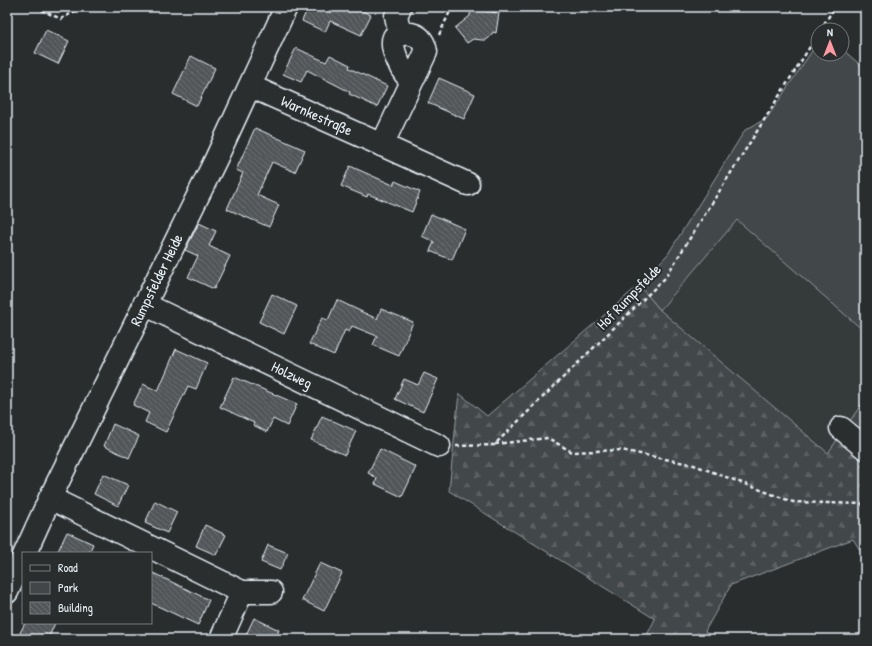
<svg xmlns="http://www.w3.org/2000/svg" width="872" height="646" font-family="'Patrick Hand',sans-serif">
<defs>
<pattern id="forest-firs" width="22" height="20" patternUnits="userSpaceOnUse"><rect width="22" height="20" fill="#424648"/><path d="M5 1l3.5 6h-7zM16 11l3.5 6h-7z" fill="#5d6163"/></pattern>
<pattern id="building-back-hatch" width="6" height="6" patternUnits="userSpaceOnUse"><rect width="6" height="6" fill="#535759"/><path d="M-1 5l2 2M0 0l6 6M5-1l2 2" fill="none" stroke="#6c7072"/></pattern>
</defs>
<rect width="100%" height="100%" fill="#2a2d2e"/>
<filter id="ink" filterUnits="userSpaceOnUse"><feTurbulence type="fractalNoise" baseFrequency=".025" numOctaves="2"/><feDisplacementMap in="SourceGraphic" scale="8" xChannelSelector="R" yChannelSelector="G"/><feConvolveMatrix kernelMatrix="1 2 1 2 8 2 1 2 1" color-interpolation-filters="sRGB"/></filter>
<g filter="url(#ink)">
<path fill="#363a3b" d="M737,220L865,332V399L828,453L660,310Z"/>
<path fill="#424648" stroke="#959ca0" d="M818,42V54H842V49L865,69V332L737,220L660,310L639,285L668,254L745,130L767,118Z"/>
<path fill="url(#forest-firs)" stroke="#959ca0" d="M639,285L660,310L828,453L865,399V558L853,539L731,585L705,631L711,639H645L655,619L449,491L459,393L487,416Z"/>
<g fill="url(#building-back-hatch)" stroke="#e8f1f8">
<path d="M308,7H354L371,15L361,35L330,21L325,32L302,21Z"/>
<path d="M471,7L483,8V11L499,13L496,33L493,32L489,38L486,40H482L473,39L467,43L455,28L470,16Z"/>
<path d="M46,30L69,41L58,64L35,53Z"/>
<path d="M296,48L326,62L330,55L350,65L349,68L387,86L377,107L349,94L350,92L307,70L301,82L283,74Z"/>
<path d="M191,56L215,68L197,106L173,94Z"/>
<path d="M439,78L475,94L464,119L428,103Z"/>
<path d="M255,128L305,150L295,172L272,162L257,195L279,205L269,227L227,209L243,173L236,170Z"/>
<path d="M350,166L393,185L395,181L420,192L412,212L368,194L367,197L341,186Z"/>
<path d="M431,214L465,229L452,260L430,251L434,242L422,236Z"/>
<path d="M199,223L216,231L209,246L230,256L214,289L188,277L198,256L185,250Z"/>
<path d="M272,294L297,306L284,334L259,322Z"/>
<path d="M337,300L377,319L381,309L413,322L399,356L373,345L377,336L352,326L349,332L345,330L334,355L309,344L322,318L328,320Z"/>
<path d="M176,349L207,363L196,389L188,386L166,432L145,422L149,413L133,405L143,384L158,391Z"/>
<path d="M424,373L438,379L423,412L395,399L404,379L418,385Z"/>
<path d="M234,377L297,404L287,426L273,419L267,432L253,425L254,423L220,407Z"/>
<path d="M322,416L356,431L345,455L311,440Z"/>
<path d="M113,424L139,436L129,458L104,446Z"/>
<path d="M380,449L416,467L402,497L375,484L377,478L368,473Z"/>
<path d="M103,474L128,485L118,506L94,494Z"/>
<path d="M155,501L177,512L167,533L145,523Z"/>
<path d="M205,525L226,535L216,555L196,546Z"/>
<path d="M67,532L93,544L89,553H57Z"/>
<path d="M268,545L288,553L280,570L261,562Z"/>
<path d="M320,563L342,573L324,611L302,600Z"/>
<path d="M151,572L209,600L198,625L151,603Z"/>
<path d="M254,618L279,630L275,639H244Z"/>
<path d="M25,623H55L48,639H17Z"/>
</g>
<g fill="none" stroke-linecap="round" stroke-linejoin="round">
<g stroke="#e8f1f8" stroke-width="25">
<g id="minor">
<path d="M400,34L396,16L400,7"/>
<path id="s1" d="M250,86L382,145L426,52C423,34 410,30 394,37C389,47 402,74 412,81"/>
<path d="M382,145L468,184"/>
<path id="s2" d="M144,304L439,446"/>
<path d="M841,428L865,448"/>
<path d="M50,498L242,592H271"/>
<path id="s3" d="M25,553L50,498L216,159L286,7"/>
<path d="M7,592L23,557"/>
<path d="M221,639L242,592"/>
</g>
</g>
<g stroke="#e8f1f8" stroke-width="2.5" stroke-dasharray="4 3" stroke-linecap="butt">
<path d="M35,7L61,19L82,7"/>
<path d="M820,30L835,7"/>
<path d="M439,35L452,7"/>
<path d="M495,444L548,438L572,452L621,450L694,465L793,502L862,504L865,501"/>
<path d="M456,446L494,445L665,278L818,34"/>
</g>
<use href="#minor" stroke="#2a2d2e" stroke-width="22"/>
</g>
</g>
<g text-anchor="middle" stroke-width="4" stroke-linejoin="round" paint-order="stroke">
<g font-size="15" fill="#e8f1f8" stroke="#2a2d2e">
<text dy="5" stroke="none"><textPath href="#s1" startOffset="73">Warnkestraße</textPath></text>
<text dy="5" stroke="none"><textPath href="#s3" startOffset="303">Rumpsfelder Heide</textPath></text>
<text transform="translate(629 297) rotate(-46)" y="5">Hof Rumpsfelde</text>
<text dy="5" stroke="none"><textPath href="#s2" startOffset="164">Holzweg</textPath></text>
</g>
</g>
<rect width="872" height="646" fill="none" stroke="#2a2d2e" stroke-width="24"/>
<rect x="12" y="12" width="848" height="622" fill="none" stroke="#e8f1f8" stroke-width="1.5" filter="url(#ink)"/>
<rect x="22" y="552" width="130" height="72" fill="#2a2d2e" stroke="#767b7f"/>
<rect x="30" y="565" width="20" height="6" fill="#2a2d2e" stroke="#767b7f"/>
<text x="58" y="572" font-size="12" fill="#e8f1f8">Road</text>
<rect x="30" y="582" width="20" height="12" fill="#424648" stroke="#767b7f"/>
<text x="58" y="592" font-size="12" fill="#e8f1f8">Park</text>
<rect x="30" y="602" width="20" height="12" fill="url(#building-back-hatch)" stroke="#767b7f"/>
<text x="58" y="612" font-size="12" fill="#e8f1f8">Building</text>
<g transform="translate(830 42)"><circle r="19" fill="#2a2d2e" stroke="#767b7f"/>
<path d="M0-3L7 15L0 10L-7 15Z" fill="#ff9aa2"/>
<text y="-6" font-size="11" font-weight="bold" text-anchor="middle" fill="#e8f1f8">N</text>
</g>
</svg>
